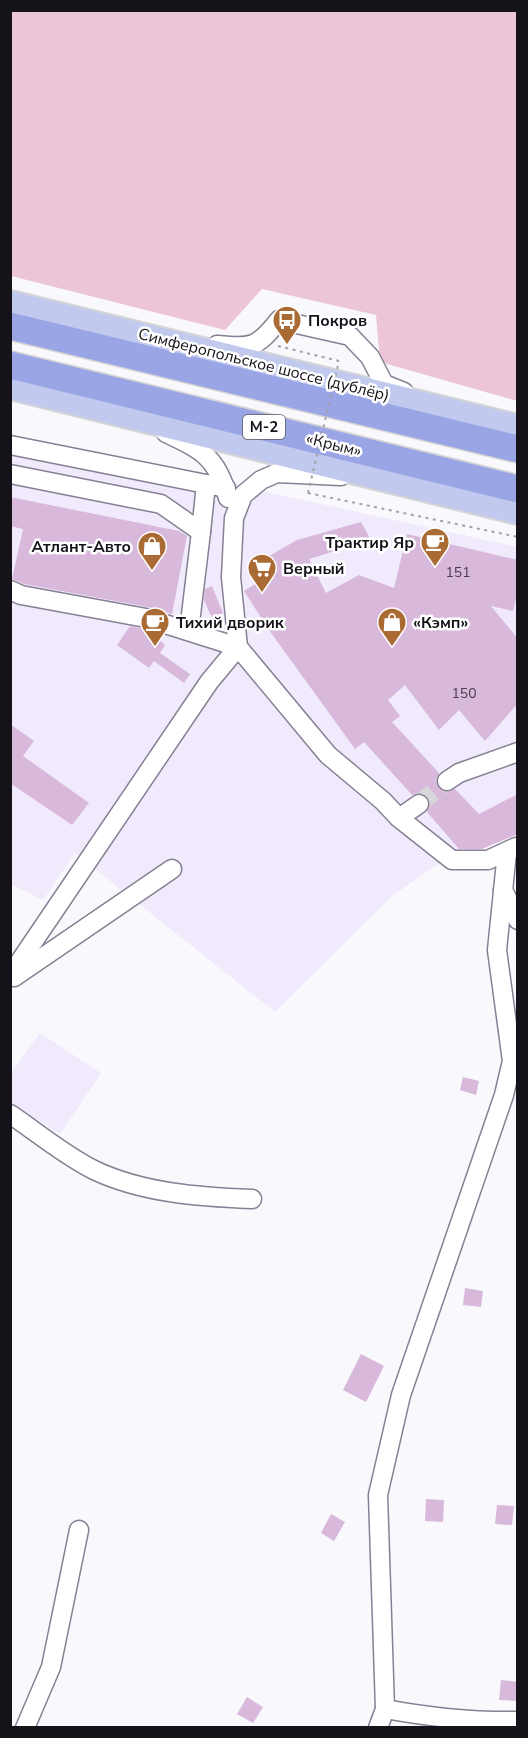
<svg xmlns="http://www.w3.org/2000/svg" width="528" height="1738" font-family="'Nunito Sans',sans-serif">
<rect width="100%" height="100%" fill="#f9f8fc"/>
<g fill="#f0eafc">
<path d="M11,440L203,478L517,547V834L478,850L460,849L392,896L275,1012L75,853L43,900L11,884Z"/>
<path d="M40,1033L101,1073L60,1134L11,1102V1073Z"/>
</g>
<path fill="#ecc6d8" d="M10,11H517V401L380,362L376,315L262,289L225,330L11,276Z"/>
<g fill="#d8b8db">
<path d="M10,497L179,531L187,536L172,614L148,607L24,584L12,579L23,529L10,526Z"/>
<path d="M361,522L371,540L309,559L326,593L359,575L394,588L407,534L518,560V591L513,611L491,606L518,639V703L485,741L459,710L439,730L405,685L388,700L400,716L392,722L439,773L436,782L442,791L455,789L479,814L518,794V834L482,849H459L427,812L430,804L428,797L419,793L412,795L364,742L355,749L269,630L244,591L260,581L253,565L297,540Z"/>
<path d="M212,586L223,613L212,618L204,600L205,589Z"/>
<path d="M130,626L148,630L165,645L160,653L190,674L184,683L154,661L149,668L117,645Z"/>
<path d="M10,724L34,741L23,756L89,803L72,825L10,783Z"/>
<path d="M463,1077L479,1081L476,1095L460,1090Z"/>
<path d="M465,1288L483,1291L481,1307L463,1305Z"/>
<path d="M361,1354L384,1366L366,1402L343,1390Z"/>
<path d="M426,1499L444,1500L443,1522L425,1521Z"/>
<path d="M497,1505L514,1506L512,1525L495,1524Z"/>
<path d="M331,1514L345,1522L334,1541L321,1533Z"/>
<path d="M501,1680L518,1682V1701L499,1700Z"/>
<path d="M247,1697L263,1707L253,1723L237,1714Z"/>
</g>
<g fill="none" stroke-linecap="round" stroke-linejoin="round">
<path stroke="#d7d6da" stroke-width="18" stroke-dasharray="18 9" stroke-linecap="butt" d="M419,804L447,781"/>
<g stroke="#868094" stroke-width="21">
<g id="minor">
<path d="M217,345C252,348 257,348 279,320L350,336L370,357L384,384L404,392"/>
<path d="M166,433C202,450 217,457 228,498"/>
<path d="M10,445L226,488"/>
<path d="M10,474L161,504L201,532L189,631"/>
<path d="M341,476L277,473L261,480L243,495L234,518L231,577L238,647L328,755L383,801L399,818L452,860H488L516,847"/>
<path d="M201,532L206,484"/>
<path d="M10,590L21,595L146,618L238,647L209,682L10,976"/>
<path d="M447,781L459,773L518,752"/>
<path d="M399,818L419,804"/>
<path d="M503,890L518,920"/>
<path d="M14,977L172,869"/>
<path d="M10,1114C38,1133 64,1155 94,1170C142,1193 200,1197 252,1199"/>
<path d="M385,1709C429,1717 473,1722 518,1721"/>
<path d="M25,1728L51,1667L79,1530"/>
<path d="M378,1728L385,1709L378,1495L401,1395L504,1095L512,1061L497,950L507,852"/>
</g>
</g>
<g stroke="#d5d4d6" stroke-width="26">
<g id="major">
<path d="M10,302L518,426"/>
<path d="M10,388L518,513"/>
</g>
</g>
<g stroke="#d5d4d6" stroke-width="30">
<g id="highway">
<path d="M10,326L518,449"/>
<path d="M10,365L518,489"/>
</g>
</g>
<g stroke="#a3a1a6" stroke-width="2" stroke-dasharray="3 4.5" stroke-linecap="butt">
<path d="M278,346L339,361"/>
<path d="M308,493L518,537"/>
</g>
<use href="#minor" stroke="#fff" stroke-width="18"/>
<use href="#major" stroke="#c2c9ef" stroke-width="22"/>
<use href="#highway" stroke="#99a5e4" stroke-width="27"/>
<path stroke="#a3a1a6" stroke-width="2" stroke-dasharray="3 4.5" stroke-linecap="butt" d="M308,493L339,361"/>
</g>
<defs>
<g id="bus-pin" transform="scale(1.5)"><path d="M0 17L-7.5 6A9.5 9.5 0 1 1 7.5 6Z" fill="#aa6a33" stroke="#fff"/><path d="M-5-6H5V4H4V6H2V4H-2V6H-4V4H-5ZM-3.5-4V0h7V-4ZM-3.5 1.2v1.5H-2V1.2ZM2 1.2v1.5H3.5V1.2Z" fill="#fff"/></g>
<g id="cafe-pin" transform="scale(1.5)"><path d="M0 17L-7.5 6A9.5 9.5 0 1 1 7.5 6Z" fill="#aa6a33" stroke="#fff"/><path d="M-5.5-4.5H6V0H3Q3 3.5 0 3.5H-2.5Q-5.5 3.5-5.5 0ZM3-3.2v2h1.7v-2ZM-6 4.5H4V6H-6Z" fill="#fff"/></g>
<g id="shop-pin" transform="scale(1.5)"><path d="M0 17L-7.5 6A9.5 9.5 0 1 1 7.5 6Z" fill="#aa6a33" stroke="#fff"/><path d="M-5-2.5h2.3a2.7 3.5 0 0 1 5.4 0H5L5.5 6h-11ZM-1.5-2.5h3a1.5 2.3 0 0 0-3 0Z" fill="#fff"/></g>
<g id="supermarket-pin" transform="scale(1.5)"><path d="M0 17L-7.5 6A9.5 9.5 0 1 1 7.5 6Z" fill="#aa6a33" stroke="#fff"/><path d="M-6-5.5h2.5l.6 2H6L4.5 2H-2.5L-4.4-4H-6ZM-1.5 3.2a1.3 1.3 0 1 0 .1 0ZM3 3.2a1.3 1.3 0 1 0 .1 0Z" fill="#fff"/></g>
</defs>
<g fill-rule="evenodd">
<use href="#bus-pin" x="287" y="320"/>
<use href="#cafe-pin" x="435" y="542"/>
<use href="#shop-pin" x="152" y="546"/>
<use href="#supermarket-pin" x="262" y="568"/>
<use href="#cafe-pin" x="155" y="622"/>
<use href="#shop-pin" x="392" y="622"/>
</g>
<g text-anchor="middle" stroke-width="5" stroke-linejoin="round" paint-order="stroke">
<g font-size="14" fill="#463c4a">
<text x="458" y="577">151</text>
<text x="464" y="698">150</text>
</g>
<rect fill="#fff" stroke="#5b595f" stroke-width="1.5" x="243" y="415" width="42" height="24" rx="4.5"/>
<g font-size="15" font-weight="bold" fill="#15121a">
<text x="264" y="432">М-2</text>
</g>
<g font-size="16" font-weight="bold" fill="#15121a" stroke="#fff" text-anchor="start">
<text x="308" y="326">Покров</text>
<text x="414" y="548" text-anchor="end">Трактир Яр</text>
<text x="131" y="552" text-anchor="end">Атлант-Авто</text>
<text x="283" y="574">Верный</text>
<text x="176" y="628">Тихий дворик</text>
<text x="413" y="628">«Кэмп»</text>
</g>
<g font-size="16" fill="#15121a" stroke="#fff">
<text transform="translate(264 364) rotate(14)" y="6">Симферопольское шоссе (дублёр)</text>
<text transform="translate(334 444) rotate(14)" y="6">«Крым»</text>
</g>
</g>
<rect width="528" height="1738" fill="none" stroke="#15121a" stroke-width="24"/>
</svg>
